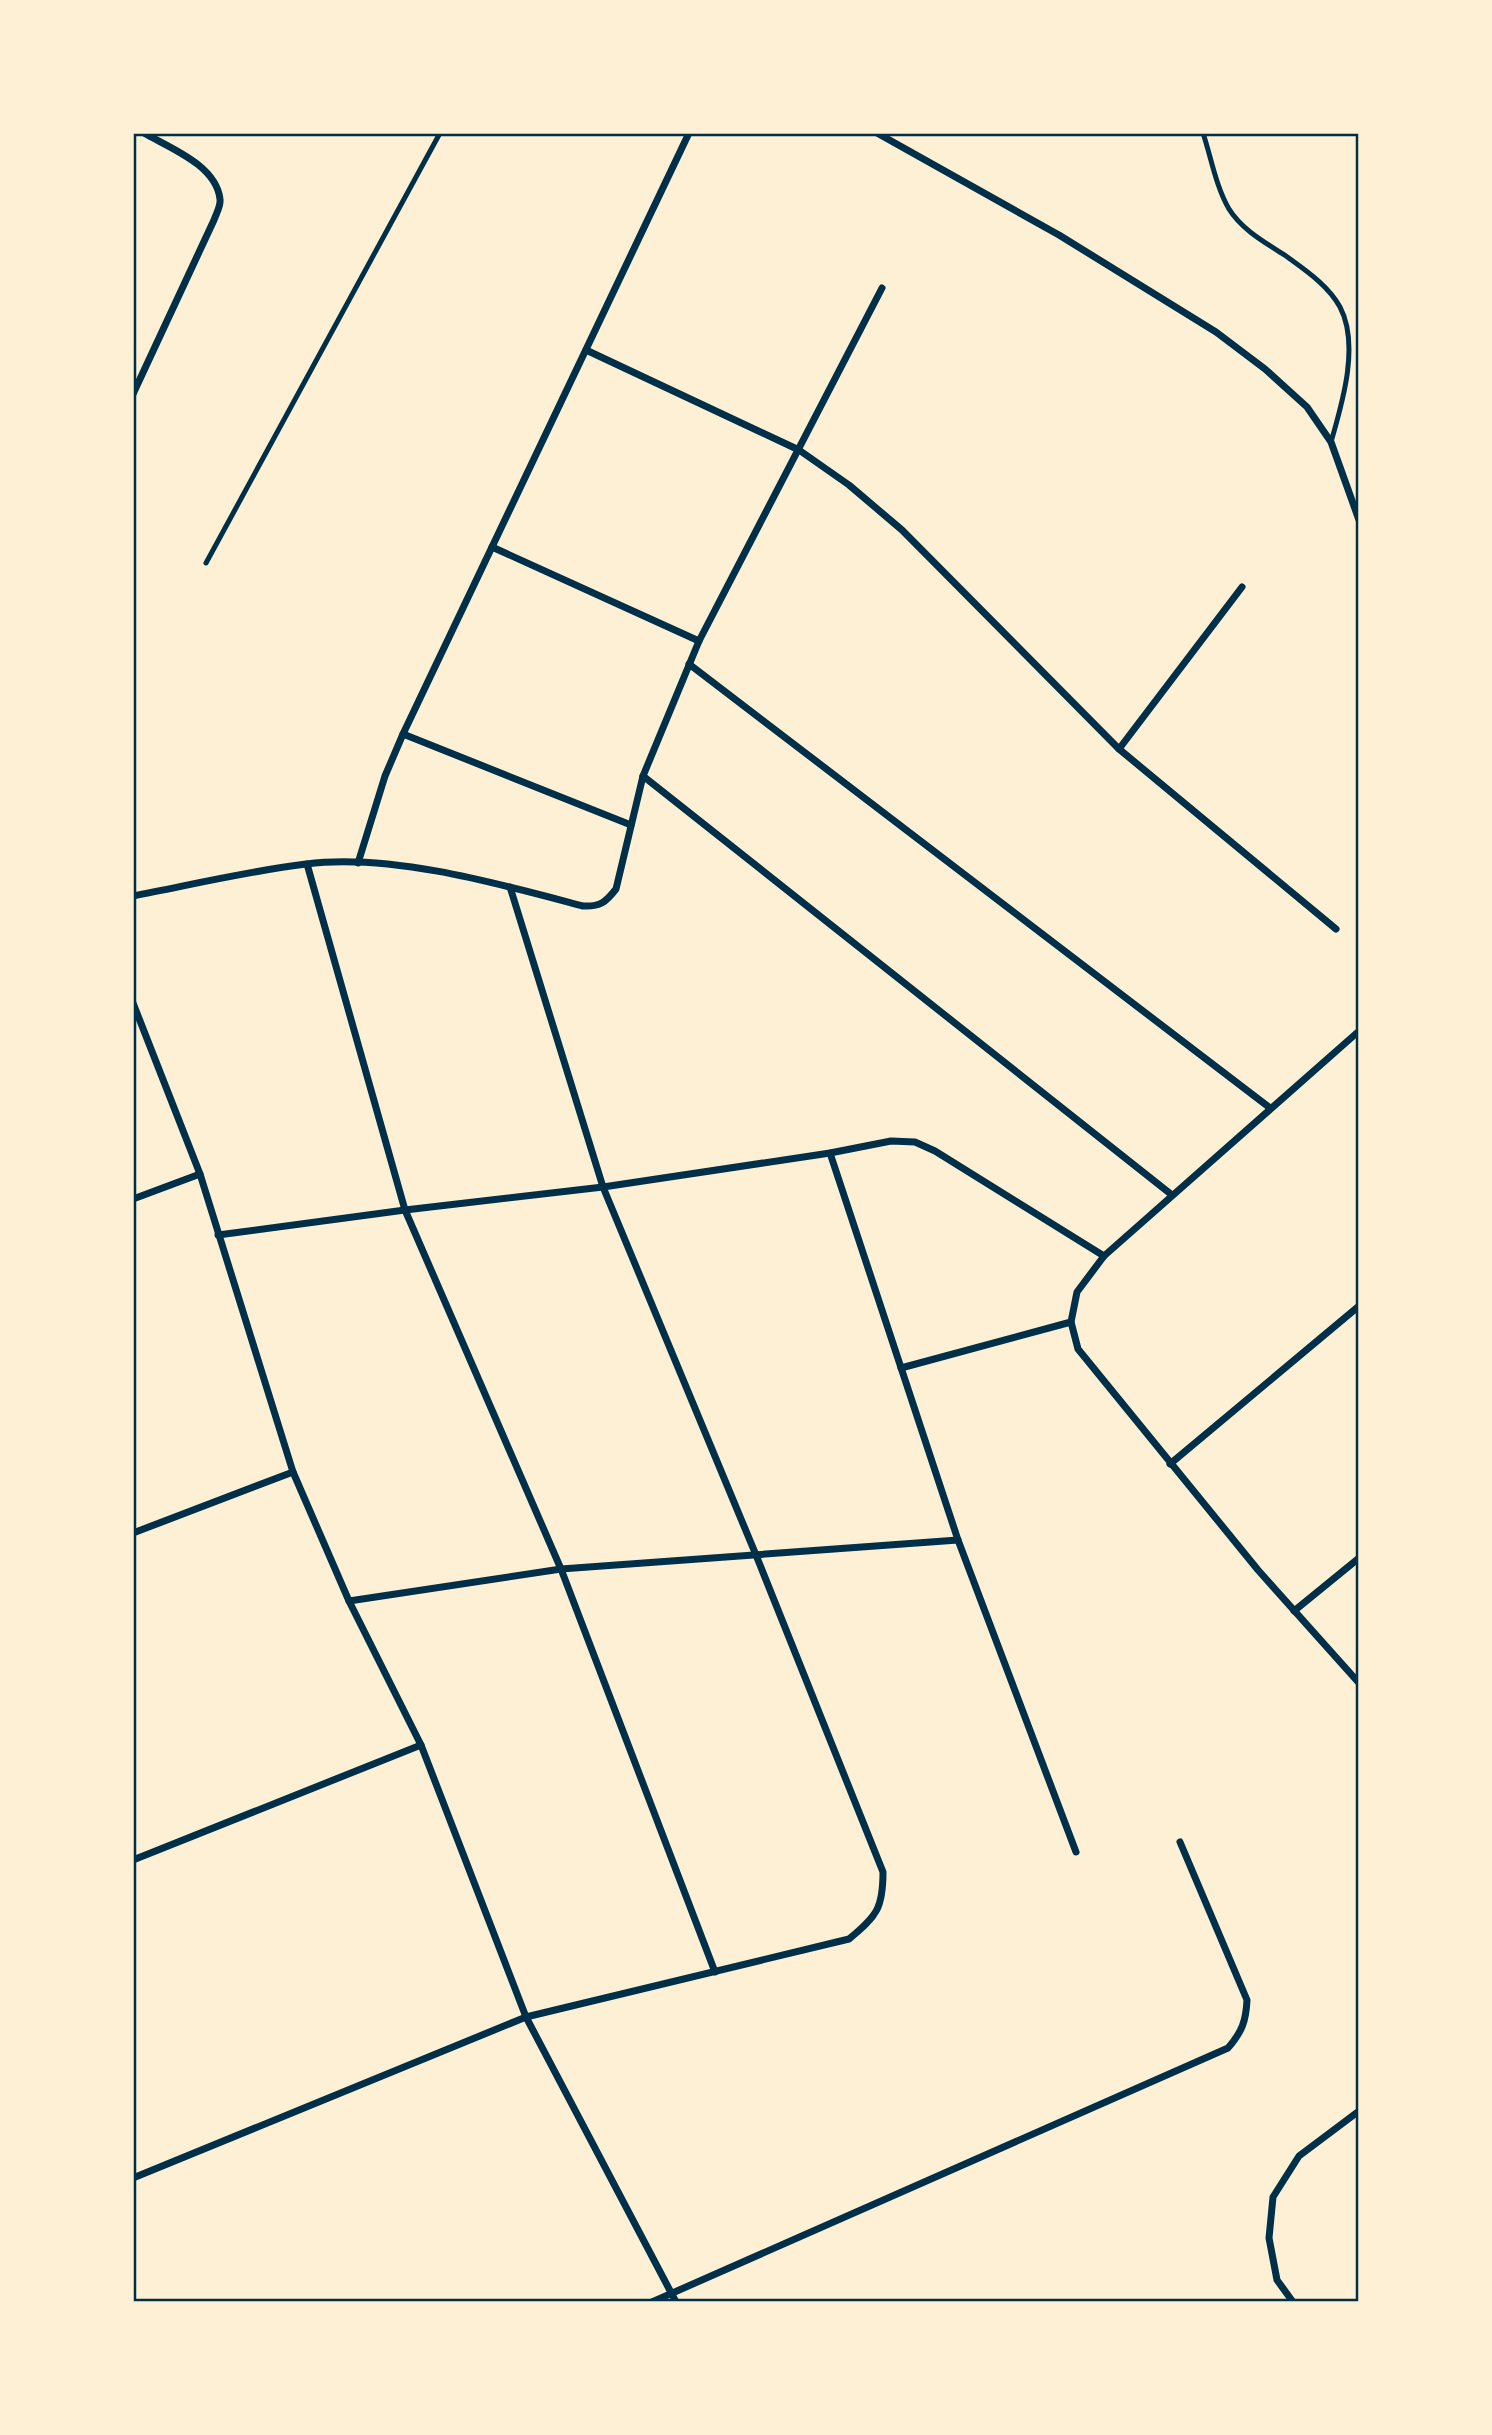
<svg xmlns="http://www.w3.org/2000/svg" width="1492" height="2435" font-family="'Titillium Web',sans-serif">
<rect width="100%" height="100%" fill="#fdf0d5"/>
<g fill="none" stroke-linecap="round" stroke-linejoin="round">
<g stroke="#003049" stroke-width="5">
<path d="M1203,133C1211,157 1216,187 1229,209C1242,230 1266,243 1286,256C1305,270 1328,285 1340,307C1360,345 1342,404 1331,442"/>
<path d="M206,563L440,133"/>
</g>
<g stroke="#003049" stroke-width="7">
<path d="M877,133L1059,235L1216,332L1265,369L1307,407L1331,442L1359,520"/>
<path d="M586,350L799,450L849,485L902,530L1119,749L1336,929"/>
<path d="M133,394L214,220C216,214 221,206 220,199C216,165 170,148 144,133"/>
<path d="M492,547L699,641"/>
<path d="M689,664L1270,1108"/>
<path d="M403,734L631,825"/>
<path d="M1119,749L1242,587"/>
<path d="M643,776L1172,1195"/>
<path d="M358,863L385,776L403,734L689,133"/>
<path d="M307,864L405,1210L561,1569L715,1972"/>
<path d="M133,896C190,885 248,871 306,864C391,853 500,884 583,906C600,907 606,902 616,889L643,776L699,641L882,288"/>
<path d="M133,1003L200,1174L293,1472L349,1601L421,1745L526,2017L676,2302"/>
<path d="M1359,1031L1104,1256L1077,1292L1071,1322L1078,1349L1258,1570L1359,1683"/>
<path d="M830,1153L958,1540L1076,1852"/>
<path d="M133,1199L200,1174"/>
<path d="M218,1235L405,1210L603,1187L830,1153L891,1141L915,1142L935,1151L1104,1256"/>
<path d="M901,1368L1071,1322"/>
<path d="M1170,1464L1359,1306"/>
<path d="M133,1533L293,1472"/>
<path d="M349,1601L561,1569L958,1540"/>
<path d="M1294,1611L1359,1558"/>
<path d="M133,1860L421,1745"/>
<path d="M133,2178L526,2017L849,1939C877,1916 883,1908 883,1872L756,1555L603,1187L510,887"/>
<path d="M652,2302L1228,2048C1242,2032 1246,2021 1247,2000L1180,1842"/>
<path d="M1293,2302L1277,2280L1269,2238L1273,2197L1299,2156L1359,2111"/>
</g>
</g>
<rect width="1492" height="2435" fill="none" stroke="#fdf0d5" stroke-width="270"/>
<rect x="135" y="135" width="1222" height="2165" fill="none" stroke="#003049" stroke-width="2.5"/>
</svg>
